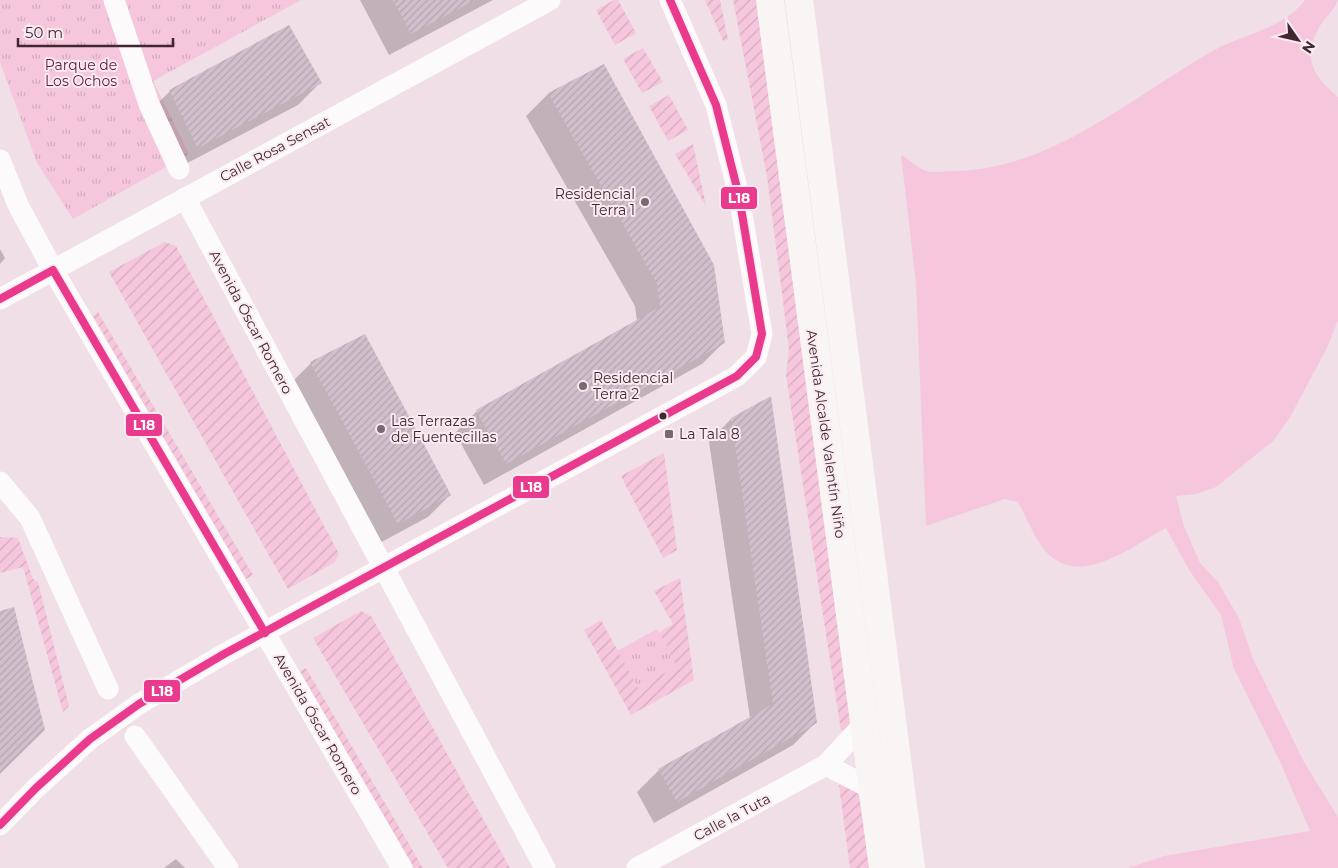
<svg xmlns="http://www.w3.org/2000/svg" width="1338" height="868" font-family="Montserrat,sans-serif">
<defs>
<pattern id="park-tufts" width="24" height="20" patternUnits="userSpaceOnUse" patternTransform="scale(1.25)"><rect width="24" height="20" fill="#f6c7dc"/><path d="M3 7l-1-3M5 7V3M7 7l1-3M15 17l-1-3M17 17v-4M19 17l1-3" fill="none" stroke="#d4abbd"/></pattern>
<pattern id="garden-furrows" width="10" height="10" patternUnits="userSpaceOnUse" patternTransform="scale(1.25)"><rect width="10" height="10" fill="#f6c7dc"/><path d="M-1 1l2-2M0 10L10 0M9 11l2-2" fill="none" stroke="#d4abbd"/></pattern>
<pattern id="building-hatch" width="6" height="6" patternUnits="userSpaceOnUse" patternTransform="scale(1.25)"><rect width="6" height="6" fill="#d1c0cc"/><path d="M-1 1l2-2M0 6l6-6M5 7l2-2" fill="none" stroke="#b5a5b0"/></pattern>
</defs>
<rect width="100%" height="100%" fill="#f0dfe6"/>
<path fill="#f6c7dc" d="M1305,0H1338C1335,10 1325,17 1320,26C1302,58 1312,75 1338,97V320L1328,346L1289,419L1273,441L1216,487L1196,494L1176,496L1184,526L1200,563L1218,582L1239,618L1253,659L1304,762L1338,817V868H1128L1164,856L1310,831L1281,764L1234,669L1221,615L1189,570L1166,528C1137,543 1087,584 1053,558C1036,545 1028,520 1018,502L1005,499L926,526L916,283L901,155C909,159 918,169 927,171C934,173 945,171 953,171C1051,170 1130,98 1211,52C1242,34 1282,30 1305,0Z"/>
<g fill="url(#park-tufts)">
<path d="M0,0H301L153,81L189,154L73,219L37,163L0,62Z"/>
<path d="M657,629L678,666L638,688L617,651Z"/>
</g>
<g fill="url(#garden-furrows)">
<path d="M614,0H618L636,33L615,45L596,10Z"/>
<path d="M705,0H720L728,39L723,41Z"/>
<path d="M733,0H759L854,725L841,731L786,375L789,349L767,176Z"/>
<path d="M643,48L663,82L642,93L623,59Z"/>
<path d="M669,95L688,130L668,141L649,106Z"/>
<path d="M693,144L706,206L675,154Z"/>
<path d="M165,242L176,246L339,554L335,562L288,589L109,272Z"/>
<path d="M98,312L253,575L246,579L93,316Z"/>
<path d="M664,453L677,550L663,558L621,476Z"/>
<path d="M0,537L18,538L33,579L38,582L69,706L63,712L23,567L0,573Z"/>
<path d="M680,578L694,680L631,715L584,630L601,620L638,688L677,666L659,632L673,624L654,591Z"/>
<path d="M361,611L372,617L510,868H448L313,638Z"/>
<path d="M306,668L423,868H414L300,671Z"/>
<path d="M839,785L858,790L870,868H850Z"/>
</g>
<g fill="#0003">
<path d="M360,0H493L389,55Z"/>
<path d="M603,66L724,342L702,364L484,485L455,433L477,411L637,321L635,306L526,116L548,94Z"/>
<path d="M320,83L298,105L176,169L148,113L170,91Z"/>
<path d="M0,249L5,258L0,264Z"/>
<path d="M311,363L450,495L428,517L376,545L289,385Z"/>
<path d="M731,419L815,723L793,745L654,823L637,792L659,770L750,718L709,442Z"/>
<path d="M176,859L185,868H164Z"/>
</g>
<g fill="url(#building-hatch)">
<path d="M393,0H475L411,34Z"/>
<path d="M289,25L322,83L198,148L169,90Z"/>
<path d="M604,64L714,265L725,343L506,464L476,410L660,307L657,284L548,93Z"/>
<path d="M365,334L451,495L398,524L310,362Z"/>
<path d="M771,396L817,723L677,802L658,769L773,704L731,418Z"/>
<path d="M14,607L45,730L0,774V611Z"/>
</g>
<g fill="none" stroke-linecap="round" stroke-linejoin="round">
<g stroke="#fdfafb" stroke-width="21">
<path d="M114,0L149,104L179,169"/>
<path d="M0,160L18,205L53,270L402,868"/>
<path d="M185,198L545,868"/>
<path d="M0,299L550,0"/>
<path d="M0,482L30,518L108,689"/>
<path d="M135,736L228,868"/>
<path d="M826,765L872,789"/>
<path d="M0,825L36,788L90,739L139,704L224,654L737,376L756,357L762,334L739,196L716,105L670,0"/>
<path d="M637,868L826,765L864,724"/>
</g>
<g stroke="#faf5f5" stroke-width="28">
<path d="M770,0L883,868"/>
<path d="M799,0L911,868"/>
</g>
<g stroke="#faebf1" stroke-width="11">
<g id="bus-1">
<path d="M0,299L53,270L265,633"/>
<path d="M0,825L36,788L90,739L139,704L224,654L737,376L756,357L762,334L739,196L716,105L670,0"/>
</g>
</g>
<use href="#bus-1" stroke="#e93a8d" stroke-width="8"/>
</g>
<g fill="#7f6772" stroke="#faebf1" stroke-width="2">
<circle cx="645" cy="202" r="5"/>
<circle cx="583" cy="386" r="5"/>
<circle cx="381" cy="429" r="5"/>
<rect x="664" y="429" width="10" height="10" rx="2.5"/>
</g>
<circle fill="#422733" stroke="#faebf1" stroke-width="2" cx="663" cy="416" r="4.5"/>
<g text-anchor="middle" stroke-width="4" stroke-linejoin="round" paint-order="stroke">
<g font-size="14" fill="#60183f" stroke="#faebf1">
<text x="81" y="70">Parque de<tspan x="81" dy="16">Los Ochos</tspan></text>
</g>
<g font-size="14" fill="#422733" stroke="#faebf1">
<text transform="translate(275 149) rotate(-28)" y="5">Calle Rosa Sensat</text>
<text transform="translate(251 322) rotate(62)" y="5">Avenida Óscar Romero</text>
<text transform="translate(826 434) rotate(82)" y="5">Avenida Alcalde Valentín Niño</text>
<text transform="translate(318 724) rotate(60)" y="5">Avenida Óscar Romero</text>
<text transform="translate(732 817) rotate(-28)" y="5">Calle la Tuta</text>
</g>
<g font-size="14" fill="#422733" stroke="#faebf1" text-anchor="start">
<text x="635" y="199" text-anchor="end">Residencial<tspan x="635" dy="16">Terra 1</tspan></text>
<text x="593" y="383">Residencial<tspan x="593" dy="16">Terra 2</tspan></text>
<text x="391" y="426">Las Terrazas<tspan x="391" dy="16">de Fuentecillas</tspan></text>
<text x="679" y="439">La Tala 8</text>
</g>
</g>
<g stroke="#faebf1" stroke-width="2">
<rect x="720" y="186" width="38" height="24" rx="5" fill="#e93a8d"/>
<rect x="125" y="413" width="38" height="24" rx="5" fill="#e93a8d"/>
<rect x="512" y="475" width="38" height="24" rx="5" fill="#e93a8d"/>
<rect x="143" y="679" width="38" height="24" rx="5" fill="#e93a8d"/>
</g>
<g font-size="14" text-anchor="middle" font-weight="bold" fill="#fff">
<text x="739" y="203">L18</text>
<text x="144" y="430">L18</text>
<text x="531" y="492">L18</text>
<text x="162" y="696">L18</text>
</g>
<g transform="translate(1298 40) rotate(124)" stroke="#faebf1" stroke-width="4" paint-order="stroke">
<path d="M0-4L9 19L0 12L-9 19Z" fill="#422733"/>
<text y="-8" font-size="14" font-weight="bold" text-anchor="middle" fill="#422733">N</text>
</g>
<path d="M18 38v8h155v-8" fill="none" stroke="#422733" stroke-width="2.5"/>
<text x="25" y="38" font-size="15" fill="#422733" stroke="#faebf1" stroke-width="4" paint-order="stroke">50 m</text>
</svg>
